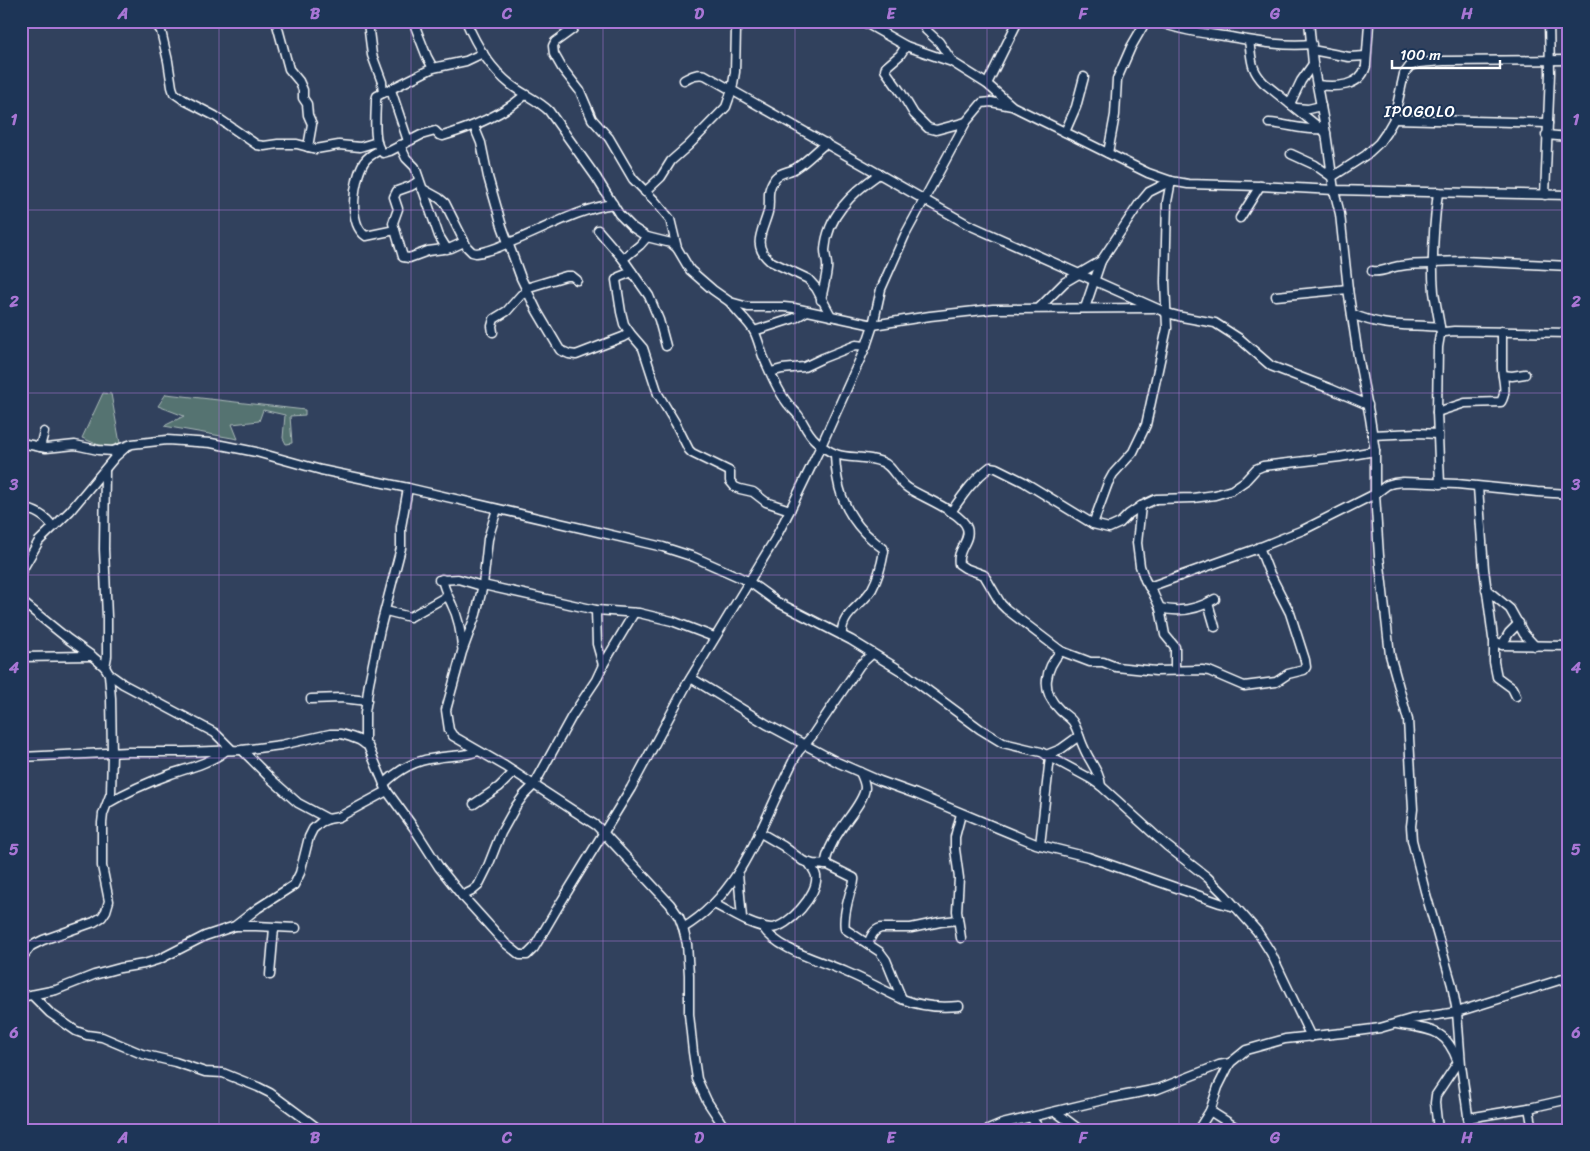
<svg xmlns="http://www.w3.org/2000/svg" width="1590" height="1151" font-family="Sriracha,sans-serif">
<rect width="100%" height="100%" fill="#31415d"/>
<filter id="ink" filterUnits="userSpaceOnUse"><feTurbulence type="fractalNoise" baseFrequency=".02" numOctaves="2"/><feDisplacementMap in="SourceGraphic" scale="10" xChannelSelector="R" yChannelSelector="G"/><feConvolveMatrix kernelMatrix="1 2 1 2 8 2 1 2 1" color-interpolation-filters="sRGB"/></filter>
<g filter="url(#ink)">
<g fill="#557371" stroke="#aab9b8">
<path d="M103,393L111,394L120,443L106,448L82,438Z"/>
<path d="M166,394L305,410V415L290,416L292,443L286,444L283,438L285,415L263,410L259,421L232,424L238,439L164,426L184,416L158,406Z"/>
</g>
<g fill="none" stroke-linecap="round" stroke-linejoin="round">
<g stroke="#fff" stroke-width="11">
<g id="minor">
<path d="M154,21L161,31L168,61L172,87L174,93L184,100L215,116L257,145L264,146L278,144H297L316,149L339,145L360,147L377,142"/>
<path d="M276,21L289,69L299,81L303,90V98L307,104L308,115L312,124L308,147"/>
<path d="M362,21L372,23L381,21"/>
<path d="M413,21L427,57L433,68"/>
<path d="M466,21C476,45 491,69 511,85C524,95 538,100 549,111L596,177L619,214L632,227L647,237L671,243L677,248L690,270L713,290L730,302L748,307H784L794,308L873,325L930,316L993,309L1153,308"/>
<path d="M576,21V24L573,29L555,42L553,46L554,54L562,68L580,91L592,119L609,138L633,179L655,201L670,219L677,248"/>
<path d="M862,21L906,46L952,62L987,84L1011,105"/>
<path d="M922,21L926,30L939,42L952,61"/>
<path d="M1157,21C1178,30 1202,33 1224,36C1254,41 1282,47 1312,44"/>
<path d="M1309,21L1313,64L1326,133L1334,190L1340,214L1348,289L1358,356L1370,418L1375,451V494L1379,556L1390,655L1408,720L1413,809L1411,826L1412,840L1425,891L1452,985L1457,1012L1461,1065L1470,1130"/>
<path d="M368,23L372,55L382,82L383,93"/>
<path d="M1249,41C1252,59 1250,69 1264,83L1326,133"/>
<path d="M906,46L900,55L886,67L885,70L902,94L914,114L928,128L936,130L966,122"/>
<path d="M1312,50L1349,57L1366,56"/>
<path d="M483,53L466,61L433,68L377,96L376,100C376,113 372,145 383,153L390,151L421,135L435,131L439,135L443,136C473,127 502,115 525,95"/>
<path d="M684,80C691,76 697,73 705,75L967,224L1167,313L1182,317L1215,323L1240,339L1271,366L1331,389L1368,405"/>
<path d="M987,84L1018,21"/>
<path d="M1317,85C1335,87 1360,88 1366,66L1369,24"/>
<path d="M391,90L408,141"/>
<path d="M1290,104L1301,81L1313,64"/>
<path d="M1296,108L1308,109L1321,106"/>
<path d="M1394,119L1548,123"/>
<path d="M1269,123C1287,124 1304,131 1322,129"/>
<path d="M474,126L481,143L488,177L502,226L521,278L537,311L560,350L569,354L576,355L623,337L630,333"/>
<path d="M1065,132L1076,107L1084,77"/>
<path d="M1546,135L1569,137"/>
<path d="M826,143C816,151 807,161 796,168C790,172 780,172 775,178C765,193 771,198 768,212C763,231 751,245 770,261L808,279L816,288L831,316"/>
<path d="M400,145L406,158L415,167L439,236L447,249"/>
<path d="M380,150C374,153 368,156 364,162C354,178 347,224 366,236L395,230"/>
<path d="M1108,153L1115,115L1117,79L1131,47L1146,21"/>
<path d="M1291,154L1315,165L1332,177L1366,155L1379,143L1386,133L1394,119L1404,74L1410,66L1419,63L1444,61L1569,60"/>
<path d="M419,181L411,186L397,191L394,197L398,209L393,223L403,257L409,258L428,251L451,248L464,242"/>
<path d="M421,188L439,198L445,203L467,247L472,252L476,253C487,252 497,248 506,244C542,231 574,210 613,204"/>
<path d="M645,192L661,177L671,161L688,146L726,107L732,90L735,72L736,29L733,21"/>
<path d="M1438,192C1434,224 1431,259 1434,292C1436,306 1439,319 1441,333"/>
<path d="M1545,195L1550,73L1549,21"/>
<path d="M1240,218L1260,186"/>
<path d="M598,230L623,259L649,296L659,320L666,346"/>
<path d="M623,259L640,245L647,237"/>
<path d="M1433,262L1463,261L1569,266"/>
<path d="M1372,271C1382,273 1390,267 1400,266C1411,264 1422,264 1433,264"/>
<path d="M632,272L619,277L616,280L621,312L624,324L630,333L643,348L658,394L676,424L689,450L692,453L729,471L730,472V481L735,487L740,489L753,492L766,502L790,510"/>
<path d="M526,288L566,276H572L577,280"/>
<path d="M1276,296L1348,289"/>
<path d="M821,300C823,289 826,279 827,269C828,263 825,257 825,250C827,216 853,192 879,174"/>
<path d="M730,302C737,312 748,321 754,331C758,339 760,348 763,356C770,372 777,390 788,404C791,408 795,411 798,415C804,423 807,433 815,440C840,465 855,452 882,462C893,466 897,481 908,488C921,497 962,512 967,528C971,541 956,550 959,564L965,568L984,575L1001,604L1006,609L1061,651L1090,662H1103L1116,667L1156,671L1202,670L1209,671L1244,686L1276,682L1288,674L1304,670L1306,667L1305,660L1290,613L1268,570L1259,547"/>
<path d="M1039,308L1065,282L1101,261"/>
<path d="M1085,308L1101,261L1139,204L1149,192L1171,181"/>
<path d="M1352,314C1384,328 1407,324 1440,327"/>
<path d="M754,331L795,318L807,311"/>
<path d="M493,332L492,326L494,319L507,311L521,295L528,292"/>
<path d="M771,372L782,369L804,367L823,358L856,345L866,346"/>
<path d="M1503,375L1512,376L1525,374"/>
<path d="M1437,412L1465,403L1501,402C1508,390 1502,379 1502,367C1502,355 1502,343 1502,331"/>
<path d="M1372,435L1417,433L1438,434"/>
<path d="M21,443L46,448L75,445L98,450L113,451L132,444L167,440L211,443L256,452L321,470L408,488L663,547L694,557L748,581L777,602L851,640L903,672L980,729L1003,743L1041,752L1091,779L1101,786L1167,846L1207,877L1224,894L1257,931L1271,953L1311,1037"/>
<path d="M40,447L44,432"/>
<path d="M835,454C836,486 843,510 865,533C871,538 876,544 883,548L884,551C882,563 878,578 872,589C863,605 840,614 842,635"/>
<path d="M1440,484L1437,412L1438,347L1440,335L1444,332L1454,331L1569,333"/>
<path d="M1478,487L1484,569L1493,638L1496,642L1503,645L1569,646"/>
<path d="M1141,506L1137,543L1140,566L1145,580L1153,593L1160,608L1165,635L1175,647V670"/>
<path d="M21,507C35,511 45,515 53,527"/>
<path d="M497,509L488,539L483,585L476,614L462,652L446,710L449,730L453,736L505,766L597,826L670,904L679,917L683,928L687,944L689,975V1014L693,1052L697,1079L707,1101L726,1130"/>
<path d="M951,512C963,495 973,480 990,467L996,468L1024,482L1093,524L1109,528L1120,523L1129,514L1141,506L1156,499L1193,498L1215,495L1232,490L1245,481L1256,469L1263,466L1340,457L1375,451"/>
<path d="M1093,524L1108,483L1113,474L1133,452L1146,425L1167,328L1165,282L1167,202L1171,181"/>
<path d="M21,572L39,541L70,511L115,457L125,448"/>
<path d="M442,579C444,589 448,596 452,605C459,618 461,633 462,647"/>
<path d="M439,580L458,579L482,586"/>
<path d="M483,585L596,610L639,613L672,621L714,637"/>
<path d="M1149,587L1253,550L1303,530L1375,494L1387,485L1394,483L1403,482L1457,484L1537,492L1569,494"/>
<path d="M1486,589L1510,609L1524,634L1535,646"/>
<path d="M21,601L68,639L92,656L105,667L109,674L111,698L112,753L111,793L103,814L102,823V866L109,901L106,911L102,917L94,922L43,940L31,946L24,955L21,964"/>
<path d="M1208,603L1215,627"/>
<path d="M1160,608C1180,613 1197,610 1215,599"/>
<path d="M596,610L597,644L603,665"/>
<path d="M386,611L410,617L447,596"/>
<path d="M1494,640V662L1497,677L1512,688L1516,696"/>
<path d="M1502,645L1509,633L1519,623"/>
<path d="M1061,651C1045,669 1040,691 1059,709C1063,714 1070,717 1073,722C1078,730 1080,740 1084,748C1089,761 1100,772 1101,786"/>
<path d="M21,657L92,656"/>
<path d="M105,667L107,656V617L104,549L105,470"/>
<path d="M109,674L123,684L215,733L232,750"/>
<path d="M691,678L768,725L839,763L880,781L916,794L1036,844L1088,857L1220,903L1235,907"/>
<path d="M311,699L341,698L367,701"/>
<path d="M365,744V713L369,683L380,629L401,548V527L408,488"/>
<path d="M242,750L271,779L298,803L328,819L339,817L387,791"/>
<path d="M1046,755L1061,749L1079,736"/>
<path d="M21,757L128,752H183L242,750L281,745L330,734H341L351,737L359,740L368,746L387,791L414,828L439,867L459,892L505,943L520,955H527L534,948L558,907L631,788L687,684L775,539L790,510L821,446L866,346L873,325L881,289L905,235L966,122L982,103L991,102L1012,106L1148,173L1171,181L1188,184L1260,186L1334,190L1569,195"/>
<path d="M384,784C398,770 416,760 436,758C450,755 464,757 478,751"/>
<path d="M108,803C128,791 149,782 171,774C189,768 209,763 224,752"/>
<path d="M474,804L499,787L514,772"/>
<path d="M961,814L955,837V849L959,878L957,911L961,938"/>
<path d="M759,832L783,846L803,861L813,864L828,865L854,878C855,883 852,887 850,893C847,904 843,918 845,929L880,952L886,960L902,999"/>
<path d="M1040,845L1050,757"/>
<path d="M825,865C827,853 832,842 839,832C846,820 864,801 865,788C865,782 862,777 860,772"/>
<path d="M738,873L742,918"/>
<path d="M462,896L472,891L478,886L488,866L501,833L516,806L524,795L534,785L572,716L596,680L603,665L634,613"/>
<path d="M714,904C731,912 751,927 771,928C788,928 819,894 816,876C815,871 811,867 809,863"/>
<path d="M236,926H256L296,928"/>
<path d="M762,926C778,951 820,960 846,972C865,980 883,990 902,999C920,1006 940,1008 959,1006"/>
<path d="M683,928C746,891 765,812 798,752L812,736L860,665L872,654"/>
<path d="M868,944C871,937 873,930 881,928H911L940,922L958,920"/>
<path d="M270,975L274,928"/>
<path d="M32,995L50,1013L76,1031L87,1035L102,1037L142,1054L175,1062L205,1072L223,1073L258,1087L270,1093L320,1130"/>
<path d="M21,997L56,990L94,975L120,968L144,964L160,959L205,936L235,926L258,908L294,885L300,873L309,837L313,829L321,822L328,819"/>
<path d="M1397,1024C1430,1030 1445,1027 1458,1062"/>
<path d="M1529,1108L1533,1130"/>
<path d="M1210,1111L1240,1130"/>
<path d="M1056,1112L1080,1130"/>
<path d="M1031,1118L1041,1130"/>
<path d="M1468,1118L1529,1108L1569,1099"/>
<path d="M988,1130L1002,1124L1111,1098L1158,1089L1219,1065L1230,1063"/>
<path d="M1198,1130L1210,1111L1218,1087L1230,1063L1246,1050L1285,1039L1342,1033L1380,1028L1411,1019L1457,1012L1569,977"/>
<path d="M1438,1130L1435,1103L1436,1095L1458,1062"/>
</g>
</g>
<use href="#minor" stroke="#1d3557" stroke-width="8"/>
</g>
</g>
<path fill="none" stroke="#a976d5" stroke-width="1" stroke-opacity="0.55" d="M219,21V1130M411,21V1130M603,21V1130M795,21V1130M987,21V1130M1179,21V1130M1371,21V1130M21,210H1569M21,393H1569M21,575H1569M21,758H1569M21,941H1569"/>
<g text-anchor="middle" stroke-width="4" stroke-linejoin="round" paint-order="stroke">
<g font-size="16" letter-spacing="1" fill="#fff" stroke="#1d3557">
<text x="1420" y="117">IPOGOLO</text>
</g>
</g>
<rect width="1590" height="1151" fill="none" stroke="#1d3557" stroke-width="55"/>
<path d="M1392 60v8h108v-8" fill="none" stroke="#ffffff" stroke-width="2.5"/>
<text x="1400" y="60" font-size="15" fill="#ffffff" stroke="#1d3557" stroke-width="4" paint-order="stroke">100 m</text>
<rect x="28" y="28" width="1534" height="1096" fill="none" stroke="#a976d5" stroke-width="2"/>
<g font-size="16" text-anchor="middle" font-weight="bold" fill="#a976d5">
<text x="123" y="19">A</text>
<text x="315" y="19">B</text>
<text x="507" y="19">C</text>
<text x="699" y="19">D</text>
<text x="891" y="19">E</text>
<text x="1083" y="19">F</text>
<text x="1275" y="19">G</text>
<text x="1467" y="19">H</text>
<text x="14" y="125">1</text>
<text x="1576" y="125">1</text>
<text x="14" y="307">2</text>
<text x="1576" y="307">2</text>
<text x="14" y="490">3</text>
<text x="1576" y="490">3</text>
<text x="14" y="673">4</text>
<text x="1576" y="673">4</text>
<text x="14" y="855">5</text>
<text x="1576" y="855">5</text>
<text x="14" y="1038">6</text>
<text x="1576" y="1038">6</text>
<text x="123" y="1143">A</text>
<text x="315" y="1143">B</text>
<text x="507" y="1143">C</text>
<text x="699" y="1143">D</text>
<text x="891" y="1143">E</text>
<text x="1083" y="1143">F</text>
<text x="1275" y="1143">G</text>
<text x="1467" y="1143">H</text>
</g>
</svg>
